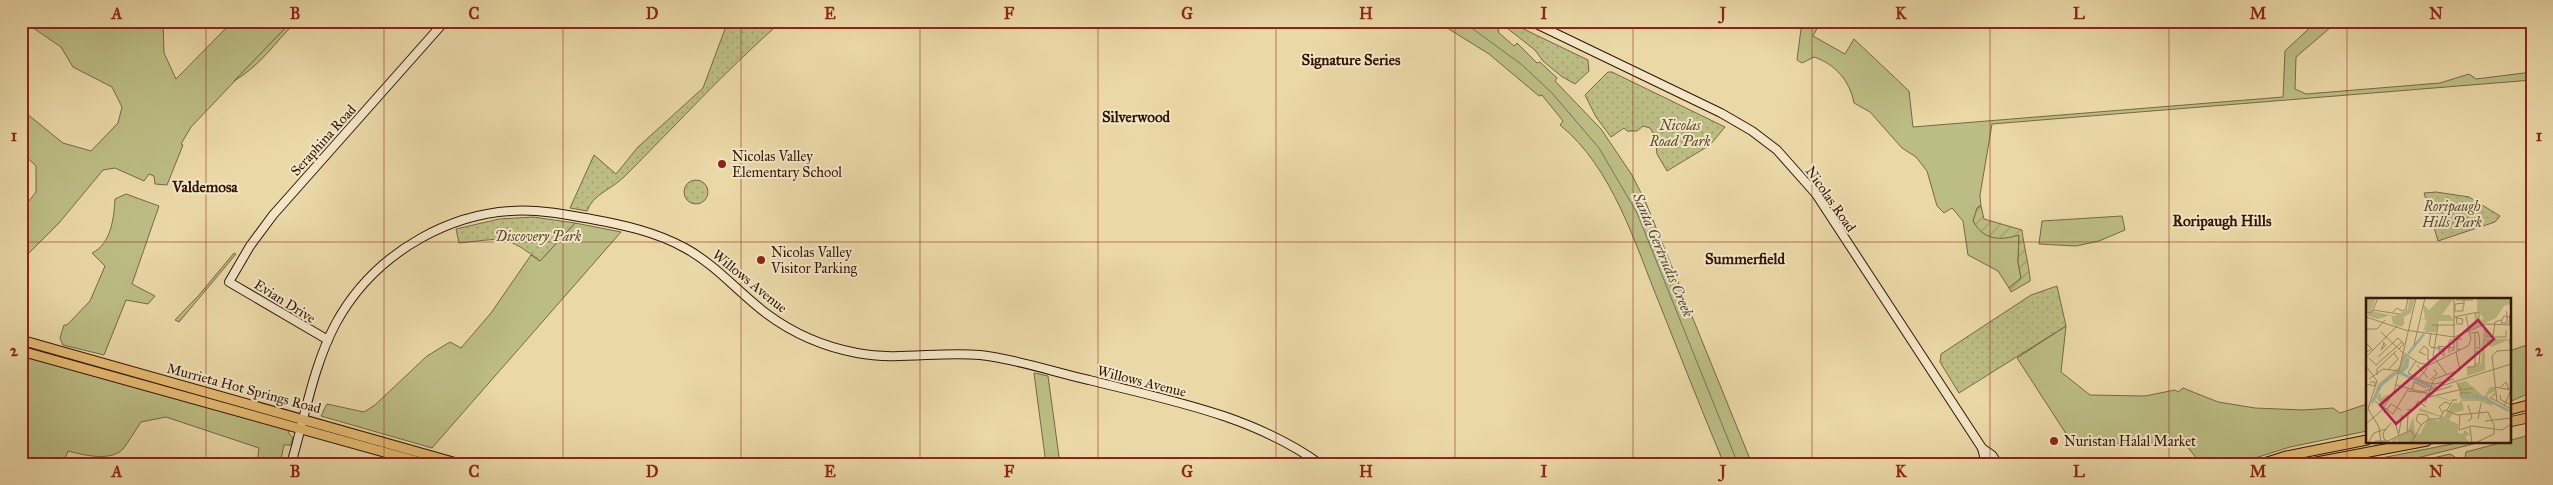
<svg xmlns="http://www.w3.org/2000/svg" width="2553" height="485" font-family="'IM FELL Great Primer',serif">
<defs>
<pattern id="park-dots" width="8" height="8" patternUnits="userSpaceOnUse" patternTransform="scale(1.25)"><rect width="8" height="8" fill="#bcbd84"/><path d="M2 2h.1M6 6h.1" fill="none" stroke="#a2a270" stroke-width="1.8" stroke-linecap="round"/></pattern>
<pattern id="garden-furrows" width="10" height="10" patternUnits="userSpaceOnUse" patternTransform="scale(1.25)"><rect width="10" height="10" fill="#bcbd84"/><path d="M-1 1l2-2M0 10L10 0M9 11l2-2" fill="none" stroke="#a2a270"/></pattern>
</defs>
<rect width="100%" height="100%" fill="#ebd8a7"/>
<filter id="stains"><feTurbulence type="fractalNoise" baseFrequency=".004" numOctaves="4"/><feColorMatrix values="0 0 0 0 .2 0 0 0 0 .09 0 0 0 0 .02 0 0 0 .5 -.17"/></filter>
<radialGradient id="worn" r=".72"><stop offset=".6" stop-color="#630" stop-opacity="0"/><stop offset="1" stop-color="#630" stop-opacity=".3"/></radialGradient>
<g fill="#bcbd84" stroke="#766845">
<path d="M23,21H163L164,53L176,79L233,21H292L191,127L181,144L183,145L167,185L155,184L154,176L149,174L144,181L115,168L103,170L59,223L21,261V211L36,192V166L21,152V109L63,143L91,151L118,123L122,107L112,87L73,67L61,47Z"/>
<path d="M1436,21H1486L1499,30L1498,32L1514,46L1517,43L1537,63L1540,62L1557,78L1555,81L1601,129L1632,175L1646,203L1752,464H1724C1702,411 1681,358 1660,305C1635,244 1613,168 1560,125L1563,121L1542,95L1539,96L1489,54Z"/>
<path d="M1802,21H1821L1813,36L1845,54L1854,39L1909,91L1913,127L2283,97L2285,51L2317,21H2338L2296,57L2295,89L2306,94L2440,83L2469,74L2476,79L2532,72V80L1992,124L1980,195L1981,206H1979L1973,221L2019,234L2018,262L2021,278L2009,288L1998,271L1968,255L1963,221L1952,208L1944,213L1937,206L1927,171L1916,157L1902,148L1870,112L1854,103C1850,81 1835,64 1814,57L1802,63L1797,60Z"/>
<path d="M126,194L159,206L132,284L155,296L148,304L126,300L104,355L63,345L60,338L64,325H67L90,301L105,266L92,253C111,244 114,218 115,199Z"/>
<path d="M2122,216L2125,230L2099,241L2076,246L2039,244L2042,221Z"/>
<path d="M575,223L621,232L432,448L321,416L327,404L364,412L375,405L427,356L450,342L461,348L491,313L531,255L540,261Z"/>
<path d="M2066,326L2061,372L2090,395L2145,396L2175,390L2178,392L2183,388L2218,402L2255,408L2303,410L2333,408L2340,413L2367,404V431L2290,447L2236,464H2201L2186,445L2072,443L2017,358Z"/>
<path d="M2527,345L2532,364V392L2509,402V351Z"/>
<path d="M21,354L290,429L288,432L293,438L291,445H284L280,464H257L259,448L166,417L141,422C135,431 129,441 123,449C111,462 83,455 68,451L63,464H21Z"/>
<path d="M1034,373L1048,376L1060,464H1046Z"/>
<path d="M2530,435L2532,464H2464L2466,452Z"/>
<path d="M2467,441H2485L2393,464H2351Z"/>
<path d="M2450,454L2455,457L2456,464H2407Z"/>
</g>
<g fill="url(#park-dots)" stroke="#766845">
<path d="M728,21H782C726,70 677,124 625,176C611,190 593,194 587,211L570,208L594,155L616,174L638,147L703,88Z"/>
<path d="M1498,21H1507L1588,60L1589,71L1575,84L1561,76L1543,61L1535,50Z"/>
<path d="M1608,72H1612L1725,127L1710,145L1667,171L1657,154L1655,136L1650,128L1643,126L1637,131H1627L1624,128L1611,137L1596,117L1585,95Z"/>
<circle cx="696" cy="192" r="12"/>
<path d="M2436,192L2469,197L2500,216L2495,222L2438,241L2424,193Z"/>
<path d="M533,217L575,223L540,261C504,233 502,239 459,243L456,229L499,219Z"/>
<path d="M2057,286L2066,326L1959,393L1940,362L1941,354L2031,295Z"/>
</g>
<g fill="url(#garden-furrows)" stroke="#766845">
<path d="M292,21H298C295,26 290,27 286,32C270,50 256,68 234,81Z"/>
<path d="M1981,206L1984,219L2022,230C2023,241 2031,277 2030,281L2011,292L2009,288L2021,278L2018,262L2019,235C2000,241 1983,240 1973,221L1977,208Z"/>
<path d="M234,253L236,254L179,322L175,320L199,295Z"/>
</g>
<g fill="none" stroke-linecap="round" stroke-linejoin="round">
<path stroke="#6f776b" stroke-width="1" d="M1462,21L1521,64L1552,93L1599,148L1637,213L1738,464"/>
<g stroke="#311406" stroke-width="10">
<g id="secondary">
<path d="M1530,21L1721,113L1752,131L1777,150L1816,194L1982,448L1992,455L1998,464"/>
<path d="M328,340L229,282L250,246L273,215L445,21"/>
<path d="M1982,448L1986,464"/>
<path d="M291,464C305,417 313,366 336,323C375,252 455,206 536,211C555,212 573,216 591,219C624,225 656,232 685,248C716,265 739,293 767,314C794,334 825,347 857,353C898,361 939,351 980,355C1017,359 1053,372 1089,380C1168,400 1252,415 1320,464"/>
</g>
</g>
<g stroke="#311406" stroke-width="11">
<g id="primary">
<path d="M21,340L460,464"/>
<path d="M21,351L427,464"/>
<path d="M2509,410L2532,404"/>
<path d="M2509,422L2532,417"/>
<path d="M2261,464L2286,456L2367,440"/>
<path d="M2306,464L2427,441"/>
</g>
</g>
<use href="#secondary" stroke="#f2e6c6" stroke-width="8"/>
<use href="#primary" stroke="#e6bc74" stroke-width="9"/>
</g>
<path fill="none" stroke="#8f2418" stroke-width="1" stroke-opacity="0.55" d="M206,21V464M384,21V464M563,21V464M741,21V464M920,21V464M1098,21V464M1276,21V464M1455,21V464M1633,21V464M1812,21V464M1990,21V464M2169,21V464M2347,21V464M21,242H2532"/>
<g fill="#8f2418" stroke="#f2e6c6" stroke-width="2">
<circle cx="722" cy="164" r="5"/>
<circle cx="761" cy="260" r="5"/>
<circle cx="2054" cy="441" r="5"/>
</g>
<g text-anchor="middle" stroke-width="4" stroke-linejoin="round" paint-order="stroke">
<g font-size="14" font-style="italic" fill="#5b472c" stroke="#f2e6c6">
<text x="1680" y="130">Nicolas<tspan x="1680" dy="16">Road Park</tspan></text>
<text x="2452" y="211">Roripaugh<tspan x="2452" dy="16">Hills Park</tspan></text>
<text x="538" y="241">Discovery Park</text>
</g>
<g font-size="14" fill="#311406" stroke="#f2e6c6">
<text transform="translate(323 140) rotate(-48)" y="5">Seraphina Road</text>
<text transform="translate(1831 199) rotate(55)" y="5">Nicolas Road</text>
<text transform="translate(750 281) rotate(39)" y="5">Willows Avenue</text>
<text transform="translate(285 301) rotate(32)" y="5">Evian Drive</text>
<text transform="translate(1142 381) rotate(14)" y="5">Willows Avenue</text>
<text transform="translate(244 388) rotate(15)" y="5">Murrieta Hot Springs Road</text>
</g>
<g font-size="14" fill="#311406" stroke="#f2e6c6" text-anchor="start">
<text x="732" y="161">Nicolas Valley<tspan x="732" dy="16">Elementary School</tspan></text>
<text x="771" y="257">Nicolas Valley<tspan x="771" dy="16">Visitor Parking</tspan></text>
<text x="2064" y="446">Nuristan Halal Market</text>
</g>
<g font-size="15" font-weight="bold" fill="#311406" stroke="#f2e6c6">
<text x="1351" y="65">Signature Series</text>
<text x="1136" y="122">Silverwood</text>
<text x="205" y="192">Valdemosa</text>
<text x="2222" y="226">Roripaugh Hills</text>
<text x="1745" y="264">Summerfield</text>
</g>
<g font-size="15" font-style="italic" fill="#554e41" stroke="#f2e6c6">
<text transform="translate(1663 255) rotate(67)" y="5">Santa Gertrudis Creek</text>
</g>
</g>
<g transform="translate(2366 298)">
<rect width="145" height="145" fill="#ebd8a7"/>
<path d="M0,0H10L5,13L29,18L42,11L43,0L49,1L45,15L38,19V26L35,29L27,26L25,17L12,21L2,18ZM75,0H88L76,17H84L88,23H73L70,34H59L62,16L59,31L57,34L60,22L53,21H59L57,6L63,12ZM145,0V6L138,8L130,20L102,33L101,19L102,30L109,24L108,15H111L112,22L118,21L111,12V1ZM118,28L124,36L120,41H145V52L142,42L125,49L119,44V72L67,89L62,90L35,76L27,77L16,88L11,98L15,95V100L23,96L17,109L10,99L7,105L3,112L16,87L6,104L12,86L33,69L37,57H41L42,65L37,75L59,87L70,88L101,78V69L115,66ZM100,83L118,99L124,89H129V93L121,97L127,108L113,103H97L95,100L83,103L72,99L68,102L72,98L83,102L95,100L92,85Z" fill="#bcbd84"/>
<path d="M95,100L98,112L87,115L83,122L92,126V135L97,136L98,132L104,136L99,139L104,145H33L31,142L27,145L26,142L42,133L47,119L49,135L54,136L62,121L73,123L75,119L53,113L54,110L78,119L87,105H94Z" fill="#bcbd84"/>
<path fill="none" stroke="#99b9ae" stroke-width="2.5" d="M42,56L58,36M34,75L64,88M34,75L41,69L42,60M94,95L95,98L116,99L143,113M6,105L15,87L30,75"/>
<path fill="none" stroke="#a18a67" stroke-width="1" d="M90,2H107M98,5L89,6V13H97V9L98,7V2M7,12L33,16M140,13L141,17V25H135L137,19L139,18H140L141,19H144M27,14L31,10L36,13L40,11L42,0M0,15L6,14L12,0M90,18L91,26H96L97,21L91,20M0,19L39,32L88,39L120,26L145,27M88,19L113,14M66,27H89M72,27L67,58L81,77M143,27L145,10M0,28L2,31H11L19,22M104,30L113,22V14M15,34L36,54L53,65L63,67L102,48L105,41L100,18M65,35L63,47L65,49L70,50H73L75,51H76L78,52V58L73,53V48M105,35L112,34L113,38L114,50H110M121,39H140V32M127,39L129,24L135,22M17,44L20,47L15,52L18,45M0,45L6,51L0,54M48,47L59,0M72,48L88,50M95,51L91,52V41H96M145,52L131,53L126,58L131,103L145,111M85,53L88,52V0M83,55V43L86,41M60,57L53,54L58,48L62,51V62M0,59L31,28M12,59L32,40L38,46L33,51M3,60L10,67L36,44M50,63L42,75L58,84L69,86L88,81M109,66H113L114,54H110M51,67L62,80M0,68L11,83L2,111L13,129L15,145M101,69H109V34M23,71L32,61L28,55M11,77V71L30,53M3,81L17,71L33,73M52,81L60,72L63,61M64,82L71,76L68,71M91,84L95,95H105M0,86L9,88V84H4M30,87L56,94L145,66M92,88L97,92L107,90M129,89L145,92M135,89L140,84L143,92M46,92L48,84L60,90M42,93L61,95L60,101M130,95L124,100L131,103M66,97V94L86,88M134,97L135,102L145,107M63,99L93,92M9,103L27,116L42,91M59,105L68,81L94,72L90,54M138,108L145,92M41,112L48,111L52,103L60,109M81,112L87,102H91M18,115L25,106L35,112M77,115L73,109L79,104L84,106M94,116L93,132L106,128L136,132L145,126M112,121L115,105M102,123L106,120L102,107M119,123L145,120M0,126L15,113L28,94L50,0M55,127L50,122L52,116L61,117L63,121M104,130L106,145M41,133L42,116M33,135L36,117M33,138L29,124H33M9,143H22L45,132L49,140M21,143L18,141L17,135L25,125M2,145L8,135L20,131M45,145L56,126L63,121H73L79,112L91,117L122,114L128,127V136L109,145"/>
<path fill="#c2185b" fill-opacity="0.15" stroke="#c2185b" stroke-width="2.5" d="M112,22L128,41L30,126L14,107Z"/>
<rect width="145" height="145" fill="none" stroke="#311406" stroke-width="2.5"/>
</g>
<rect width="2553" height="485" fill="none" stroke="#ebd8a7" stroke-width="55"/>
<rect x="28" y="28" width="2498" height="430" fill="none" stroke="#8f2418" stroke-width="2"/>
<g font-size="16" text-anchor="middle" font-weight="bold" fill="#8f2418">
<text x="117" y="19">A</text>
<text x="295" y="19">B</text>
<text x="474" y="19">C</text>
<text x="652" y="19">D</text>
<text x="830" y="19">E</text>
<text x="1009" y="19">F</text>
<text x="1187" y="19">G</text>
<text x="1366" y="19">H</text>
<text x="1544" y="19">I</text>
<text x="1723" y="19">J</text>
<text x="1901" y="19">K</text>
<text x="2079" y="19">L</text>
<text x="2258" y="19">M</text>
<text x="2436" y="19">N</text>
<text x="14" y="141">1</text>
<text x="2539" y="141">1</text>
<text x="14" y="356">2</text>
<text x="2539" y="356">2</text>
<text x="117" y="477">A</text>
<text x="295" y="477">B</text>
<text x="474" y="477">C</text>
<text x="652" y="477">D</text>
<text x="830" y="477">E</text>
<text x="1009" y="477">F</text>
<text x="1187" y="477">G</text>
<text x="1366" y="477">H</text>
<text x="1544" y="477">I</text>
<text x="1723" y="477">J</text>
<text x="1901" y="477">K</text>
<text x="2079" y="477">L</text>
<text x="2258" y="477">M</text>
<text x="2436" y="477">N</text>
</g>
<rect width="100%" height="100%" filter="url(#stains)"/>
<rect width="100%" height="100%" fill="url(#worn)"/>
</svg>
